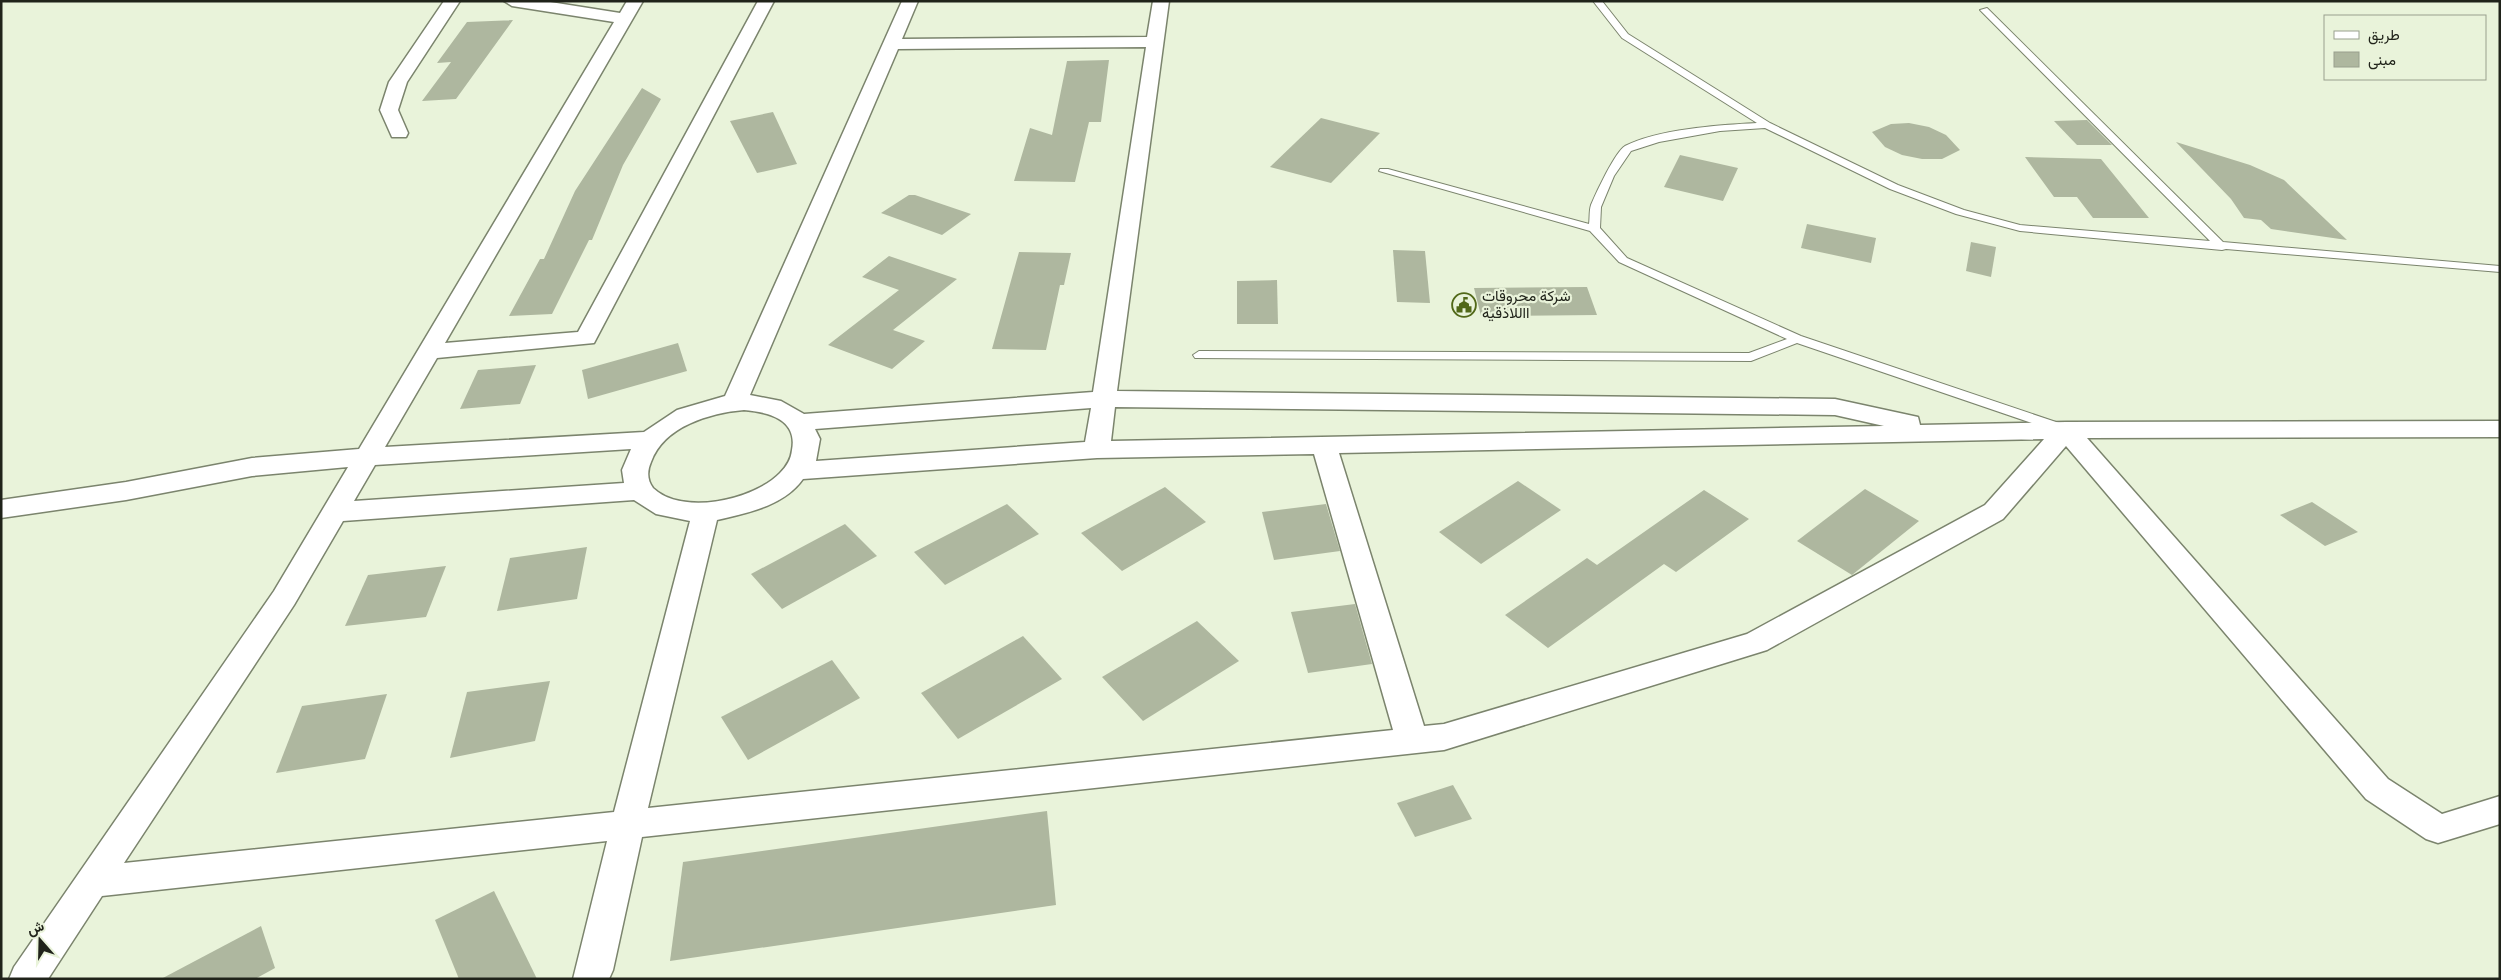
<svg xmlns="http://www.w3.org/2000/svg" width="2501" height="980" font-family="Ubuntu,Vazirmatn,sans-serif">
<rect width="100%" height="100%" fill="#e9f3da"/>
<g fill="#aeb79f">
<path d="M513,20L456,99L422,101L451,62L437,63L467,22Z"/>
<path d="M1109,60L1101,122H1089L1075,182L1014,181L1030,128L1052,135L1067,61Z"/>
<path d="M642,88L661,99L623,165L592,240H589L552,314L509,316L540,259H544L575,191Z"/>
<path d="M773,112L797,164L757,173L730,121Z"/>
<path d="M1321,118L1380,133L1331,183L1270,167Z"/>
<path d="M2087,120L2112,145H2077L2054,121Z"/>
<path d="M1909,123L1929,127L1946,135L1960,150L1942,159H1922L1902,155L1885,147L1872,132L1891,124Z"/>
<path d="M2176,142L2250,165L2284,180L2347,240L2271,229L2261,220L2244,218L2231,199Z"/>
<path d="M1680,155L1738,168L1723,201L1664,187Z"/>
<path d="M2025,157L2101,159L2149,218H2093L2077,197H2054Z"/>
<path d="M909,195H915L971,214L942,235L881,213Z"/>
<path d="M1807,224L1876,238L1871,263L1801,248Z"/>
<path d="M1971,242L1996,247L1991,277L1966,271Z"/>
<path d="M1393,250L1425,251L1430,303L1397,302Z"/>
<path d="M1019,252L1071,253L1064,285H1060L1046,350L992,349Z"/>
<path d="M889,256L957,279L893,330L925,341L892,369L828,345L899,290L862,277Z"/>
<path d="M1277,280L1278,324H1237V281Z"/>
<path d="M1587,287L1597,315L1481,316L1474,288Z"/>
<path d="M678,343L687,371L588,399L582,370Z"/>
<path d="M536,365L520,404L460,409L478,370Z"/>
<path d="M1518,481L1561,510L1481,564L1439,532Z"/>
<path d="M1165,487L1206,522L1122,571L1081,533Z"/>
<path d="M1865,489L1919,521L1852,575L1797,541Z"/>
<path d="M1704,490L1749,519L1676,572L1664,564L1548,648L1505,615L1587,558L1597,565Z"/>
<path d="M2312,502L2358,532L2325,546L2280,515Z"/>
<path d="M1007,504L1039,534L945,585L914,552Z"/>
<path d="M1326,504L1340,551L1274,560L1262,512Z"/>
<path d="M845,524L877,556L782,609L751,574Z"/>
<path d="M587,547L577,599L497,611L510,558Z"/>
<path d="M446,566L426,617L345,626L368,575Z"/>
<path d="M1355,604L1372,664L1308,673L1291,612Z"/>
<path d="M1197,621L1239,661L1143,721L1102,677Z"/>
<path d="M1023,636L1062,679L958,739L921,693Z"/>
<path d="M832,660L860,698L748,760L721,717Z"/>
<path d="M550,681L535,741L450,758L467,692Z"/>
<path d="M387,694L365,759L276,773L302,706Z"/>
<path d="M1453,785L1472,819L1415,837L1397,803Z"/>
<path d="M1047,811L1056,905L670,961L683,862Z"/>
<path d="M494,891L537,979H459L435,920Z"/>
<path d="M261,926L275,968L255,979H161Z"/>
</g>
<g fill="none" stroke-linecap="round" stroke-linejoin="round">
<g stroke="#7b846d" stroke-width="2">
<path id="lane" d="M1593,1H1602L1628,34L1770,123L1898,185L1964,210L2020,225L2210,241L1980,10L1987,8L2223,242L2500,266V272L2226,249L2222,250L2020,231L1956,214L1890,189L1765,128L1720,131L1659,142L1631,151L1614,176L1601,207L1600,228L1627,258L1801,336L2065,425L2067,428L2065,431H2055L1797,343L1751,361L1195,358L1193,355L1199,351L1749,353L1787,339L1619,262L1590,231L1379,171L1380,169H1388L1589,224C1590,218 1589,211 1591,205C1596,193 1615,152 1625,146C1658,129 1719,125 1757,123L1622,38Z"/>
</g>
<g stroke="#7b846d" stroke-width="3">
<g id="street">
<path d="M444,1H460L407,82L398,110L408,133L406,137H392L380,110L389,82Z"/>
<path d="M504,1H544L620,13L627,1H643L445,343L578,332L758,1H774L594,343L437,358L385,447L644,432L677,410L725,396L902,1H918L902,39L1147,37L1153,1H1169L1117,391L1835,399L1918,417L1920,425L2066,422L2500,421V437L2087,438L2388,779L2442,814L2500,796V824L2438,843L2426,839L2366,799L2066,446L2003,519L1767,650L1444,750L642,837L613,970L609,979H573L607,841L102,896L48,979H9L14,967L274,591L348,467L252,476L126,500L1,518V500L126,482L252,458L359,449L614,22L512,6ZM1146,47L1093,392L804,414L781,401L750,395L898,49ZM1115,407L1835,415L1884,426L1111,441ZM1091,408L1085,442L816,461L820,439L815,429ZM744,410C768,412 798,419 792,450C791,459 787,466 780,473C754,500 682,516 653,488C647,480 647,471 651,462C664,426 710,413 744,410ZM2044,439L1985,505L1747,634L1444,724L1424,726L1339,453ZM631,449L622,470L624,483L354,501L375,465ZM1314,454L1393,730L648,808L717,520C747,513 784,506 803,479L1097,458ZM634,500L656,514L690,521L614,812L124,863L294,605L343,521Z"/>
</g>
</g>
<use href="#lane" fill="#fff" fill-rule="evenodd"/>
<use href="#street" fill="#fff" fill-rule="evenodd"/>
</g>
<defs>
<g id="civic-ring" transform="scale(1.25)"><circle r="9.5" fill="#e9f3da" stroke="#516818" stroke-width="1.5"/><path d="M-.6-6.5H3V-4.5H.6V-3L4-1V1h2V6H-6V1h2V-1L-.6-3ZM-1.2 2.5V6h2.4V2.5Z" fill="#516818"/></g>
</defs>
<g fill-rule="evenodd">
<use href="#civic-ring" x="1464" y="305"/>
</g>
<g text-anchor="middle" stroke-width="4.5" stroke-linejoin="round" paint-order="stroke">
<g font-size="15" fill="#20231a" stroke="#e9f3da" text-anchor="start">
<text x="1482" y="301">شركة محروقات<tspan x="1482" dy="17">االلاذقية</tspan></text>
</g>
</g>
<rect width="2501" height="980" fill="none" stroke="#20231a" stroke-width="5"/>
<rect x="2324" y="15" width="162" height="65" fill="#e9f3da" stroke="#99a08d"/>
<rect x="2334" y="31" width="25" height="8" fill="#ffffff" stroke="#99a08d"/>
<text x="2368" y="40" font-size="15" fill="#20231a">طريق</text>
<rect x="2334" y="52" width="25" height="15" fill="#aeb79f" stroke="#99a08d"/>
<text x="2368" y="65" font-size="15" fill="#20231a">مبنى</text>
<g transform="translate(40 940) rotate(340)" stroke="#e9f3da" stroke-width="4" paint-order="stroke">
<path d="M0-4L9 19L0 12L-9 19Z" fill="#20231a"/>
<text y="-8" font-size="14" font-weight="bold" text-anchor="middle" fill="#20231a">ش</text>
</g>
</svg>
